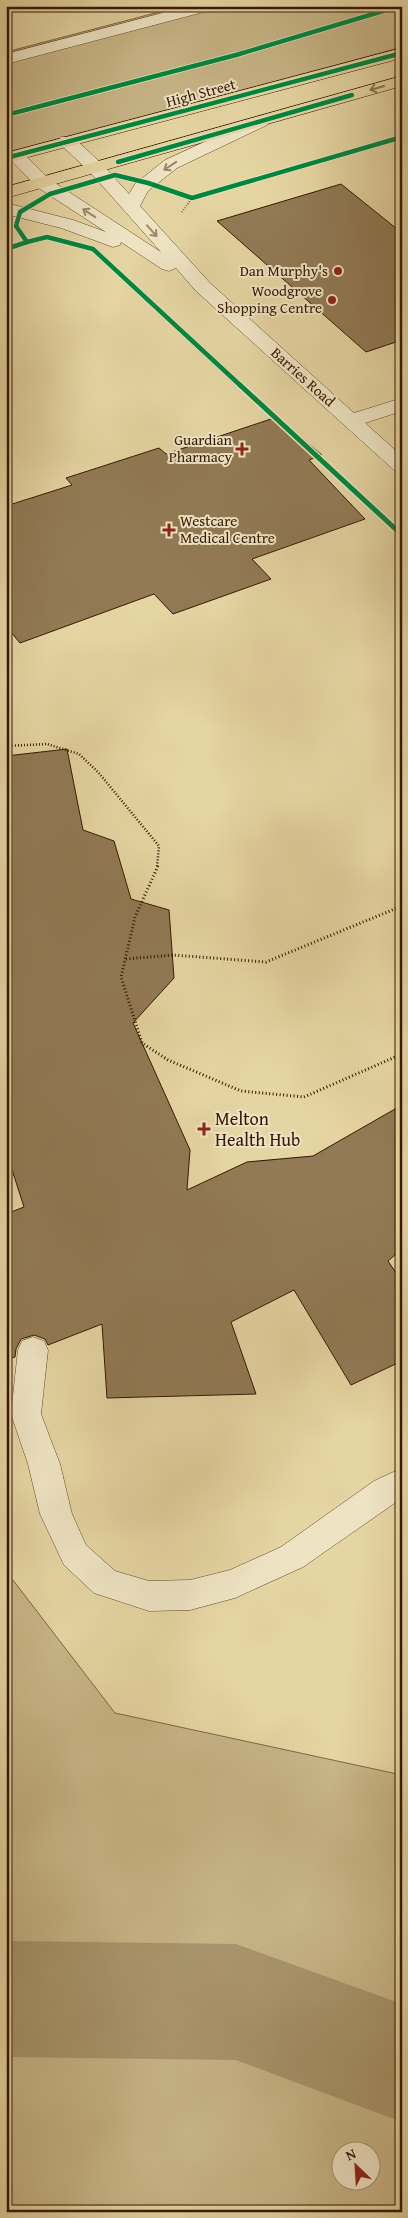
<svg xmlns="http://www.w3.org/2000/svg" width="408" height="2218" font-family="'Gentium Book Plus',serif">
<rect width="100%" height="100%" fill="#e5d5a2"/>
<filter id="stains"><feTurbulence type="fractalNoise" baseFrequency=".004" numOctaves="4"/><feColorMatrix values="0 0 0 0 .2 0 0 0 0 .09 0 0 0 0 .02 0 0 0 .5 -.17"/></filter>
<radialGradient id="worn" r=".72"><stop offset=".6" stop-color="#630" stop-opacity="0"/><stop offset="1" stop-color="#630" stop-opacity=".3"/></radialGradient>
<g fill="#c7b587" stroke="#7e6644" fill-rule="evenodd">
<path d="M182,6H402V47L6,157V52Z"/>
<path d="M6,1571L115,1713L402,1775V2212H6ZM340,2150H370V2180H340Z"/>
</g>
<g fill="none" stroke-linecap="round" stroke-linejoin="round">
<path fill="#a9956c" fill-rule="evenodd" d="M6,1941L236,1944L402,2004V2122L236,2060L6,2057Z"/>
</g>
<g fill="#917a55" stroke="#351802">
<path d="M341,184L402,233V340L366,352L217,221Z"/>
<path d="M277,417L322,455L309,460L365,519L252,559L271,579L173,614L154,594L20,643L6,626V506L72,485L66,478L159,448L166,454Z"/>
<path d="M67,749L83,830L114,841L131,899L169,910L174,978L133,1023L190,1150L187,1190L247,1162L313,1156L402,1105V1249L388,1261L402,1282V1361L351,1385L294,1290L231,1322L256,1394L107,1398L102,1324L48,1345L45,1339L34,1335L21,1339L16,1349L15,1357L6,1360V1214L24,1207L6,1151V756Z"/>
</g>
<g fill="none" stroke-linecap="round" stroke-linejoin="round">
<g stroke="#61472a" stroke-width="1">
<g id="minor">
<path d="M189,6H217L215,9L6,64V54Z"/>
<path d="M261,116L267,117L270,121L267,125L177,168L148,191L140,206L210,283L354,413L402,398V411L365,423L402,456V473L395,471L196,291L176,268L169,271L162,269L121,242L120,245L113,247L61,228L6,214V203L73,220L106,232L37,187L7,156L10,152H22L49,179L161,252L90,172L61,145L58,141L61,137H73L102,164L129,194L135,184L165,160Z"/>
<path d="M33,1337L44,1341L48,1350L41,1414L60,1464L72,1514L86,1545L115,1571L149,1581L190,1580L230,1570L281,1547L374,1481L402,1468V1498L303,1567L235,1598L190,1610L149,1611L94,1593L64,1565L40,1514L28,1464L11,1414L18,1350L22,1341Z"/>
</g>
</g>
<g stroke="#351802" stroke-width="1">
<g id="major">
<path d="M402,48V58L6,163V153Z"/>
<path d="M402,76V86L6,198V187Z"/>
</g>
</g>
<path stroke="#351802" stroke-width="2" stroke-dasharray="0.5 2" stroke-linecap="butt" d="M182,212L192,198"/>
<path stroke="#351802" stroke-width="2.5" stroke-dasharray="1 2" stroke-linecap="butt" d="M6,746L47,744L79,754L98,772L159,846L157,867"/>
<g stroke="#351802" stroke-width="3" stroke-dasharray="1 2.5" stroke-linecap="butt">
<path d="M158,866L135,917L121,977L142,1043L168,1060L241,1091L304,1097L402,1054"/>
<path d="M126,959L173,955L266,962L402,906"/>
</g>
<use href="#minor" fill="#eee4c3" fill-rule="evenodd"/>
<use href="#major" fill="#e5d5a2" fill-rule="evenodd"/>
<g stroke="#eee4c3" stroke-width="6">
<g id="cycleway-far1">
<path d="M6,115L236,55L400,6"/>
<path d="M6,158L402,53"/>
<path d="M118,162L352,95"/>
<path d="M27,242L47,237L93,249L241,386"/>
<path d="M6,249L27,242L16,226L20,212L50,194L115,175L148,183L192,198L402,137"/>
</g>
</g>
<g stroke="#eee4c3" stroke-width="8">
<path id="cycleway" d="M240,385L402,535"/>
</g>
<use href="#cycleway-far1" stroke="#00873e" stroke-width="4.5"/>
<use href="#cycleway" stroke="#00873e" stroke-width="5"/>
</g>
<defs><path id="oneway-shaft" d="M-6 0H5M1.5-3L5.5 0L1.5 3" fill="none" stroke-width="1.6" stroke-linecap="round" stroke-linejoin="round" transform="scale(1.25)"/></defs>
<use stroke="#8d7652" href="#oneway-shaft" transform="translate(377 88) rotate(164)"/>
<g stroke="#9b886c">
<use href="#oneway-shaft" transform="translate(170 166) rotate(146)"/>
<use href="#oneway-shaft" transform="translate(89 213) rotate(-147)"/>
<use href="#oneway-shaft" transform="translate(152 231) rotate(48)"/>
</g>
<g fill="#8f2418" stroke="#eee4c3" stroke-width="2">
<circle cx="338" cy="271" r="5"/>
<circle cx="332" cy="300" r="5"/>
<path d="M239.5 441.5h5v5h5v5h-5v5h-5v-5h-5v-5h5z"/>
<path d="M166.5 522.5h5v5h5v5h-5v5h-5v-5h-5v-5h5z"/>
<path d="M201.5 1121.5h5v5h5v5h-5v5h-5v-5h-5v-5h5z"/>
</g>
<g text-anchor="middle" stroke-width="4" stroke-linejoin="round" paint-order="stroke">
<g font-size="15" fill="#351802" stroke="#eee4c3">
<text transform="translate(201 93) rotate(-15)" y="5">High Street</text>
<text transform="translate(303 377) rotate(42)" y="5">Barries Road</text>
</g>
<g font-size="15" fill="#351802" stroke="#eee4c3" text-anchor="end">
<text x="328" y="276">Dan Murphy's</text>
<text x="322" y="296">Woodgrove<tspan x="322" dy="17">Shopping Centre</tspan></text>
<text x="232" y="445">Guardian<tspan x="232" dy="17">Pharmacy</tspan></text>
<text x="180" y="526" text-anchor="start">Westcare<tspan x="180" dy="17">Medical Centre</tspan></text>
</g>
<g font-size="18" fill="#351802" stroke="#eee4c3" text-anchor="start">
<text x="215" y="1125">Melton<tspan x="215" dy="21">Health Hub</tspan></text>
</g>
</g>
<rect width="408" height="2218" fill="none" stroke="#e5d5a2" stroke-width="25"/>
<rect x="8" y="8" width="393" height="2203" fill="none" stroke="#351802" stroke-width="2.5"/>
<rect x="12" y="12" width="383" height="2193" fill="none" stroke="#351802"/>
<g transform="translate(356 2166) rotate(335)"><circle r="24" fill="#eee4c3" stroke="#a49276"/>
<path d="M0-4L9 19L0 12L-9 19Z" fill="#8f2418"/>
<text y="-8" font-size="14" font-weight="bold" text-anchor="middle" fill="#351802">N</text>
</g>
<rect width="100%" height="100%" filter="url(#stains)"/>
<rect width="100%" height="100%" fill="url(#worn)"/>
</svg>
